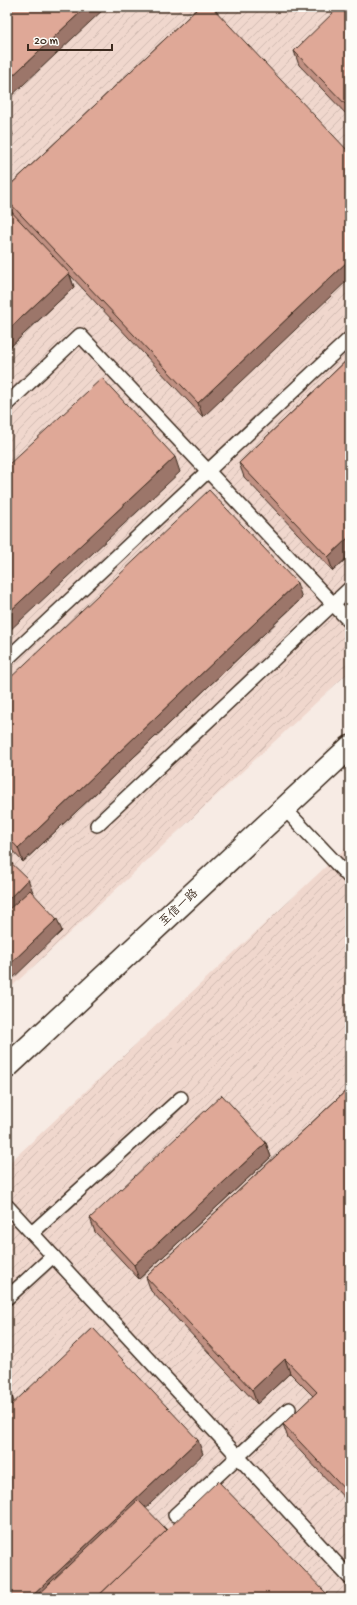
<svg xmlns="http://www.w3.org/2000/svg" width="357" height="1605" font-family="'Gochi Hand','LXGW WenKai TC',sans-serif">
<defs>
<pattern id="industrial-furrows" width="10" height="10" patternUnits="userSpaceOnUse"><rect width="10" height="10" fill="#f0d7cd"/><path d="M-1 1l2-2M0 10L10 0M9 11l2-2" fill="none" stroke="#cfb9b0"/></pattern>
</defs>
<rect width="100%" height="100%" fill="#f7ebe4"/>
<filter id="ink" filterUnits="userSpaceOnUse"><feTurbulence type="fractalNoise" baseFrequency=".025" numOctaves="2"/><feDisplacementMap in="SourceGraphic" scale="8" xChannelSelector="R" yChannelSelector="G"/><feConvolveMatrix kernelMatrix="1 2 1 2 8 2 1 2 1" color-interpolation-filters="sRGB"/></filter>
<g filter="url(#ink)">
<g fill="url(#industrial-furrows)">
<path d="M7,7H350V671L7,991Z"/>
<path d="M350,844V1598H7V1165Z"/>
</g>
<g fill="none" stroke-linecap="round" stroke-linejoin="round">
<g stroke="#3b2a1e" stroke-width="16">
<g id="lane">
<path d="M7,404L80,335L350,622"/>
<path d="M7,659L350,338"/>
<path d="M284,808L350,878"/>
<path d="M97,825L350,588"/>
<path d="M7,1206L350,1578"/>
<path d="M32,1233L181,1098"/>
<path d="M7,1298L53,1256"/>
<path d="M175,1515L289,1409"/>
</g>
</g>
<g stroke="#3b2a1e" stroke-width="25">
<path id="secondary" d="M7,1067L350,747"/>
</g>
<use href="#lane" stroke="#fdfcf7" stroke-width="13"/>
<use href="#secondary" stroke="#fdfcf7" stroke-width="22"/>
</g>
<g fill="#c09082" stroke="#3b2a1e">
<path d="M199,7L203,417L70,275L74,287L7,350V188Z"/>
<path d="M350,7V118L299,65L294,51Z"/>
<path d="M350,357V555L333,571L244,477L239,463Z"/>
<path d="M302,598L23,862L7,845V681Z"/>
<path d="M350,1087V1504L288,1438L283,1424L313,1396L290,1373L257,1404L151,1291L146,1277Z"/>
<path d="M266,1143L271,1157L139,1279L95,1232L90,1218Z"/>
</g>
<g fill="#9c766a" stroke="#3b2a1e">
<path d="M86,7H106L7,100V81Z"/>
<path d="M8,121L13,135L7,141V122Z"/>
<path d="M350,259V278L203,417L198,403Z"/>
<path d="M69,273L74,287L7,350V331Z"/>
<path d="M175,457L180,472L7,633V614Z"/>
<path d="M350,536V555L333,571L328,557Z"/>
<path d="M297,583L302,598L23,862L18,848Z"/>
<path d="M28,879L33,892L7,919V901Z"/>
<path d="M57,919L62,931L7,984V967Z"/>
<path d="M266,1143L271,1157L139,1279L134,1265Z"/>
<path d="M285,1359L290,1373L257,1404L252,1390Z"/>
<path d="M10,1389L14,1402L7,1408V1391Z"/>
<path d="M198,1440L203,1454L50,1598H30Z"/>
<path d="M327,1594L328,1598H322Z"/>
</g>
<g fill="#dfa897" stroke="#3b2a1e">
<path d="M7,7H86L7,81Z"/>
<path d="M199,7H212L350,153V259L198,403L7,200V188Z"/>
<path d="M339,7H350V109L294,51Z"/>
<path d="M7,207L69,273L7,331Z"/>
<path d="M350,357V536L328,557L239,463Z"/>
<path d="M102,378L175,457L7,614V466Z"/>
<path d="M209,490L297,583L18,848L7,836V681Z"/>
<path d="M7,859L28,879L7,901Z"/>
<path d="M30,890L57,919L7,967V911Z"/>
<path d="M350,1087V1495L283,1424L317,1392L285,1359L252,1390L146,1277Z"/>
<path d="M222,1095L266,1143L134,1265L90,1218Z"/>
<path d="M93,1328L198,1440L30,1598H7V1409Z"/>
<path d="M7,1386L10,1389L7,1391Z"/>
<path d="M218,1481L327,1594L322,1598H96Z"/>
<path d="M138,1500L167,1530L96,1598H34Z"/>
</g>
</g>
<g text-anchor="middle" stroke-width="4" stroke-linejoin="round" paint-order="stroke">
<g font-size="12" fill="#3b2a1e" stroke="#fdfcf7">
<text transform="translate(178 907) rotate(-43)" y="4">至信一路</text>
</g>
</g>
<rect width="357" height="1605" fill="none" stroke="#fdfcf7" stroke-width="24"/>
<rect x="12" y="12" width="333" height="1581" fill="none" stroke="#3b2a1e" stroke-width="1.5" filter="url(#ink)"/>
<path d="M28 44v6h84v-6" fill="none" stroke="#3b2a1e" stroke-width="2"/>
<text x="34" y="44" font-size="12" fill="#3b2a1e" stroke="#fdfcf7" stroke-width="3" paint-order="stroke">20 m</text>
</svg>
